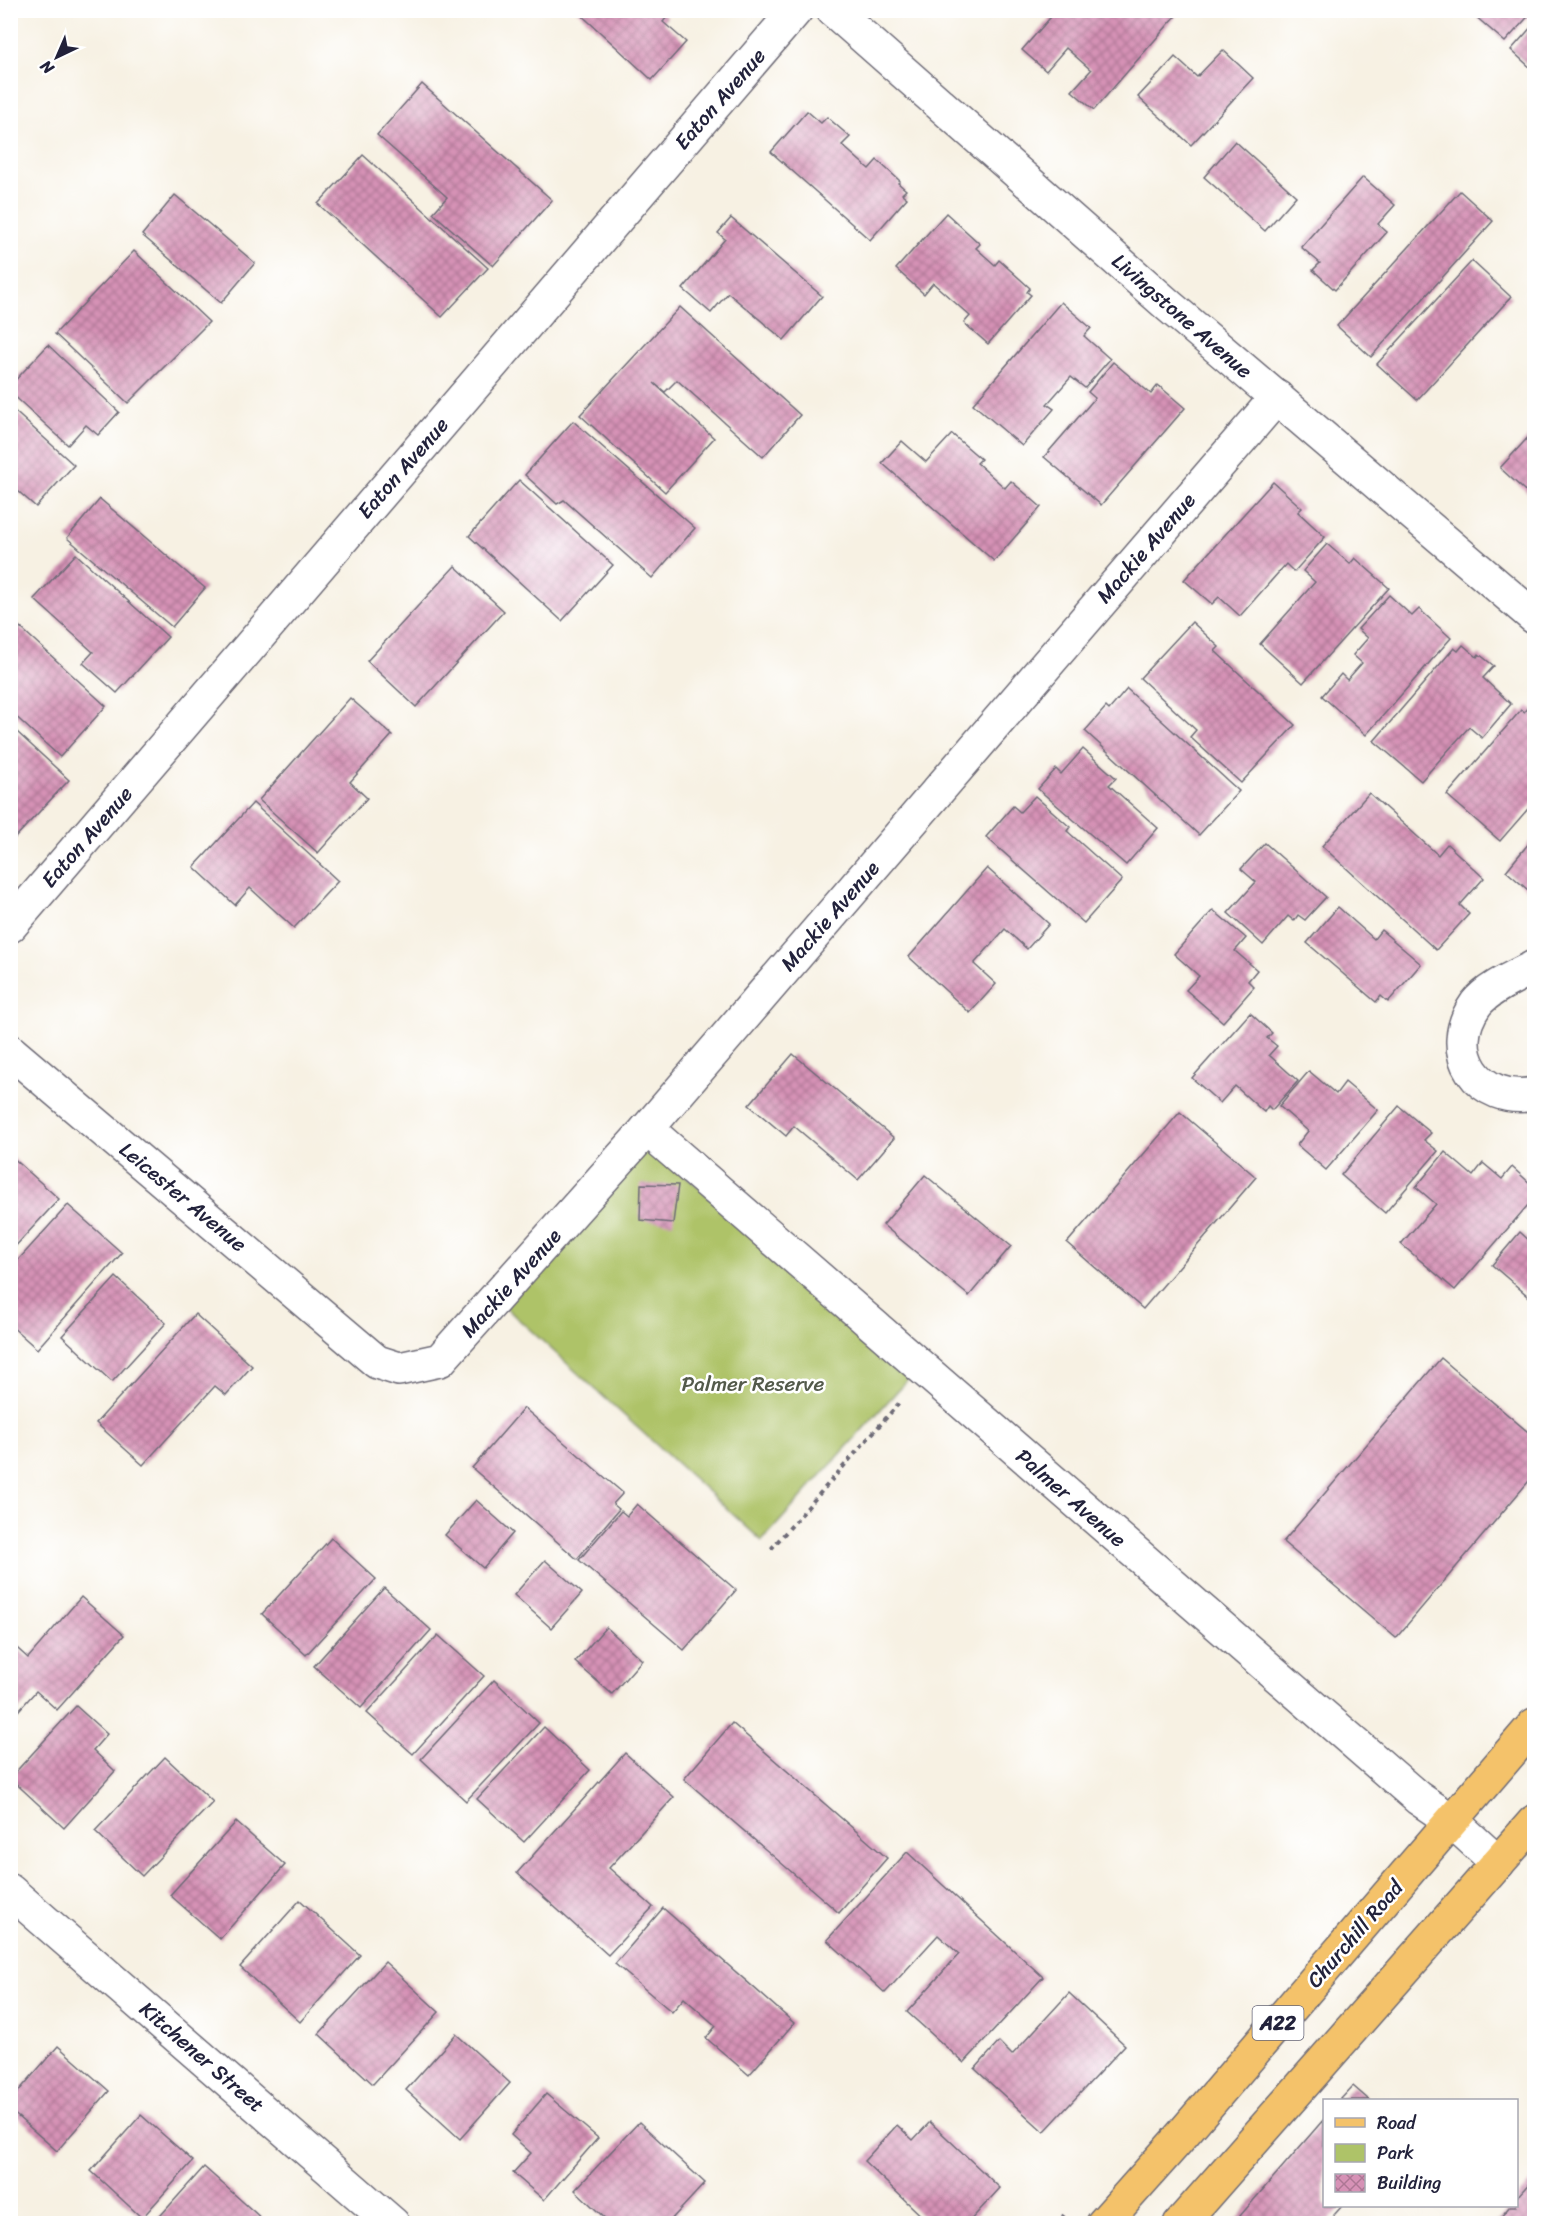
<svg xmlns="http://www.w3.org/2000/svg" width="1545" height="2234" font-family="Sriracha,sans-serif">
<defs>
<pattern id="building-cross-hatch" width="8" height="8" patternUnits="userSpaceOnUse" patternTransform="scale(1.5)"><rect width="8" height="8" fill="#d692b6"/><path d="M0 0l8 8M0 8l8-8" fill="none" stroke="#ad7795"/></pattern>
</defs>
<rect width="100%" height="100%" fill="#fff"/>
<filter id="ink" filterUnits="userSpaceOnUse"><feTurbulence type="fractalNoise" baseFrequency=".0167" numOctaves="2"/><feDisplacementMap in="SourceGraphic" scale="12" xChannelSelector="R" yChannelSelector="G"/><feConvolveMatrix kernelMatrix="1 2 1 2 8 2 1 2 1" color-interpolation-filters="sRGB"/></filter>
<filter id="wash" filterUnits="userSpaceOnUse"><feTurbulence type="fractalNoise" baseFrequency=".008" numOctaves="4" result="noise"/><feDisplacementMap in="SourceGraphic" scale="24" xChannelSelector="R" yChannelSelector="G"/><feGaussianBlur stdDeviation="1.35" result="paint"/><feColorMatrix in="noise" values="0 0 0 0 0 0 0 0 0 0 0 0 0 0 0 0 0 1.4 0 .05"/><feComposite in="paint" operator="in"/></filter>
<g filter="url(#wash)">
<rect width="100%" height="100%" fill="#f7f1e3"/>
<path fill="#aec368" stroke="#687252" stroke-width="1.5" d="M648,1142L910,1377L762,1541L505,1307Z"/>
<g id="blocks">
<g fill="url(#building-cross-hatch)">
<path d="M576,10H659L667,17L663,22L686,42L652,80Z"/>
<path d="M1057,10H1181L1094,110L1072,91L1091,70L1066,48L1046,71L1022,50Z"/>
<path d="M1478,10H1534L1505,42L1474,15Z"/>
<path d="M1534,24V71L1511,50Z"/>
<path d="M1223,50L1253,78L1191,145L1138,97L1175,57L1197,77Z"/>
<path d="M422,84L552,200L493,266L433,213L447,197L377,135Z"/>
<path d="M807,111L821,123L827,117L850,137L842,145L869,169L877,160L900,181L898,183L906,190L902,194L907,198L870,240L771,152Z"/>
<path d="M1235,141L1296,196L1265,231L1204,177Z"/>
<path d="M363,155L488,268L442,317L318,204Z"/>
<path d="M1363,177L1395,205L1378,224L1387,232L1335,290L1313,270L1320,263L1301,247Z"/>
<path d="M1460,191L1493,221L1371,357L1337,326Z"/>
<path d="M175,195L255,263L221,303L142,235Z"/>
<path d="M946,213L980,244L976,248L995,265L999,260L1030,288L1027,292L1031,295L988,344L964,323L970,316L933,283L924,294L896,269Z"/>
<path d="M731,218L822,296L784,340L728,293L711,313L683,289L725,239L718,233Z"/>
<path d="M134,251L209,322L128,403L55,334Z"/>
<path d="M1472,261L1511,297L1417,400L1377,364Z"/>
<path d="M1061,302L1091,328L1084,336L1110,359L1085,388L1071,377L1047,404L1054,409L1022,446L973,404Z"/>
<path d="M680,307L800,415L763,457L677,380L665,392L654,383L714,438L665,492L580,415Z"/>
<path d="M48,345L119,412L98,435L86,425L68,445L10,392V386Z"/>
<path d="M1113,362L1151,394L1158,385L1185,408L1101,505L1044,457L1095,398L1088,392Z"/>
<path d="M10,407L74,465L36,507L10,484Z"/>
<path d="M573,421L695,528L652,578L564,500L557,504L525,475Z"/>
<path d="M1533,432L1534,433V499L1500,468Z"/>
<path d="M952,434L981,459L977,463L1005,488L1011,481L1041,507L994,561L882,463L902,441L926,462Z"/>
<path d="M519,480L613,565L562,621L469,536Z"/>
<path d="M1273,482L1302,508L1298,512L1325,537L1294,572L1286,564L1240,616L1219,597L1212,604L1184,580Z"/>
<path d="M100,499L205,588L172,627L67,538Z"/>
<path d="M1327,544L1350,564L1355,558L1389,588L1303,683L1260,644L1315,582L1303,571Z"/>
<path d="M76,554L168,637L117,693L83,663L93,652L34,599Z"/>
<path d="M455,566L504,611L416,707L367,661Z"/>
<path d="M1389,595L1412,616L1419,609L1451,638L1366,735L1322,696L1341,674L1347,680L1362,663L1353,655L1368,638L1358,629Z"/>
<path d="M10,618L106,706L60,757L10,711Z"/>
<path d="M1192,622L1219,647L1215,651L1295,725L1241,783L1190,737L1196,730L1140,678Z"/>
<path d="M1463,645L1477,657L1479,654L1494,666L1483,678L1511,704L1482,738L1469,727L1421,781L1374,741L1454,648L1458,651Z"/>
<path d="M1127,689L1239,791L1199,835L1085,731L1106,707L1109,710Z"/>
<path d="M350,698L392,735L350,782L367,798L318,853L259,800Z"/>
<path d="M1529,706L1534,710V802L1500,841L1447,795L1521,710L1524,712Z"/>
<path d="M17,732L69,780L10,843V739Z"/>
<path d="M1083,749L1116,778L1109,785L1158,828L1126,865L1038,789L1056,769L1061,774Z"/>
<path d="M1369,793L1438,855L1447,844L1484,878L1460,905L1469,914L1436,950L1322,846Z"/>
<path d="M1035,796L1070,827L1067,831L1122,880L1084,923L986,837L1013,806L1020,812Z"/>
<path d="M253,803L338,881L294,928L250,888L235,905L194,867Z"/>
<path d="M1534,837V895L1506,871Z"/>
<path d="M1265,843L1326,897L1305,920L1298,915L1294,921L1288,916L1263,945L1228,913L1256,882L1241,869Z"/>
<path d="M987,868L1049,924L1027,949L1005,929L974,964L996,984L970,1013L909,957Z"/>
<path d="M1338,907L1374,939L1381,930L1421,964L1388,1002L1381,996L1376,1002L1307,943Z"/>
<path d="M1213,910L1246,938L1235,951L1257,970L1248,981L1254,987L1223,1022L1186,990L1199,976L1174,954Z"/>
<path d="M1250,1013L1272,1033L1267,1038L1277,1046L1269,1055L1298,1081L1272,1110L1268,1106L1264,1112L1235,1086L1220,1103L1192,1078Z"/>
<path d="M793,1054L894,1138L858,1180L794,1126L786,1136L749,1105Z"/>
<path d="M1309,1071L1336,1094L1345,1082L1378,1110L1326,1170L1297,1145L1308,1131L1279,1106Z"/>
<path d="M1399,1106L1431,1133L1424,1140L1438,1151L1385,1213L1341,1175Z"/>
<path d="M1180,1112L1256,1177L1143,1309L1067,1243Z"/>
<path d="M1445,1152L1473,1176L1483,1163L1502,1179L1512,1167L1534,1187V1198L1455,1290L1401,1244L1436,1204L1416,1187Z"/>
<path d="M10,1155L59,1199L10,1252Z"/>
<path d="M925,1175L1011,1246L969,1296L883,1225Z"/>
<path d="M641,1184L678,1185L673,1223L640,1220Z"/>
<path d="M68,1205L122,1253L37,1349L10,1325V1269Z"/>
<path d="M1520,1232L1534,1245V1301L1492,1265Z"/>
<path d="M116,1277L166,1323L112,1382L62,1336Z"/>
<path d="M195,1314L252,1366L226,1395L215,1386L143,1465L96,1423Z"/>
<path d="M1441,1358L1534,1437V1475L1396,1638L1283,1542Z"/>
<path d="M524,1408L623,1493L613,1504L619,1509L577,1559L472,1468Z"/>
<path d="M476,1500L513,1533L483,1568L445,1535Z"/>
<path d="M637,1504L736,1590L684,1650L579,1560L621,1511L627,1516Z"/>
<path d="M331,1538L376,1579L306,1655L262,1614Z"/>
<path d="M545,1560L582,1593L551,1628L514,1595Z"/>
<path d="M384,1588L431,1630L361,1708L314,1666Z"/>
<path d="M81,1597L124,1635L57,1710L36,1691L10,1720V1642L28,1658Z"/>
<path d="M606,1627L642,1660L612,1694L575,1662Z"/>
<path d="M438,1635L484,1676L413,1754L367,1713Z"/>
<path d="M494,1680L539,1723L466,1801L421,1759Z"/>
<path d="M76,1706L107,1734L93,1750L115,1771L64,1828L10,1778Z"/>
<path d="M732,1723L887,1858L839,1913L684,1779Z"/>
<path d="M544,1727L590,1770L524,1842L477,1799Z"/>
<path d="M625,1753L674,1797L609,1868L653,1907L608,1955L517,1873Z"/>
<path d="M165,1757L213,1802L142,1876L95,1831Z"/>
<path d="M236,1822L285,1865L220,1939L170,1895Z"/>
<path d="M907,1852L1043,1977L964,2063L907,2012L959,1954L938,1935L885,1993L827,1940Z"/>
<path d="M300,1900L360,1955L300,2022L240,1967Z"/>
<path d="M663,1908L794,2023L749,2075L706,2038L716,2026L684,1998L672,2012L615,1964Z"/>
<path d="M385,1962L439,2012L373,2084L319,2034Z"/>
<path d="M1069,1993L1125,2045L1044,2132L975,2069L999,2042L1012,2055Z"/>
<path d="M456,2034L510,2083L460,2139L406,2090Z"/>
<path d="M58,2046L109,2091L57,2151L10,2110V2101Z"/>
<path d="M1353,2086L1369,2100H1340Z"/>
<path d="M546,2094L598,2138L544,2200L513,2173L531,2153L511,2135Z"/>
<path d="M141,2115L193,2161L142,2218L91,2171Z"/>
<path d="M1324,2119V2206H1342L1326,2224H1233Z"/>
<path d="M639,2122L705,2183L667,2224H611L575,2190Z"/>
<path d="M930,2122L1000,2188L967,2224H930L864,2161L897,2125L913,2140Z"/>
<path d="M204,2167L262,2219L258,2224H153Z"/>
<path d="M1534,2178V2224H1495L1510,2206H1516V2198Z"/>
</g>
</g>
</g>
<g filter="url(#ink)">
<use href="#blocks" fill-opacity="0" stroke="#6d6a76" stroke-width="1.5"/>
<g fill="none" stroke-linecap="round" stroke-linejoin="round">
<g stroke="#6d6a76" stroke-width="36">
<g id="minor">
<path d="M833,10L1169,306L1534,617"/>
<path d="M10,926L796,10"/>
<path d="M1534,967C1517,976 1488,988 1476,1004C1442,1052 1479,1105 1534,1094"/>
<path d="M10,1051L377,1362L399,1369L440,1360L647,1129L1277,397"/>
<path d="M647,1129L1418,1798L1452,1821L1498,1863"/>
<path d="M10,1891L393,2224"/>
</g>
</g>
<g stroke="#6d6a76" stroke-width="36">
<g id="primary">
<path d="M1103,2224L1175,2143L1534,1725"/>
<path d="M1180,2224L1534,1822"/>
</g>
</g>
<g stroke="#6d6a76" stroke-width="4" stroke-dasharray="4.5 4.5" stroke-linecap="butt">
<path d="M771,1549L901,1401"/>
<path d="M1057,2224L1064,2215"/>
</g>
<use href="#minor" stroke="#fff" stroke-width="33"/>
<use href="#primary" stroke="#f4c26a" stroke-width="33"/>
</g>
</g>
<g text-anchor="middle" stroke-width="5" stroke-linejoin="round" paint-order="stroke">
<rect fill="#fff" stroke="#646476" stroke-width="1.5" x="1252.5" y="2006" width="51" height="34" rx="4.5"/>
<g font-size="20" font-weight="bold" fill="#22223b">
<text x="1278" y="2030">A22</text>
</g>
<g font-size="21" fill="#22223b" stroke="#fff">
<text transform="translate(720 99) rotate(-49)" y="7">Eaton Avenue</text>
<text transform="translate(1182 316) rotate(41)" y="7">Livingstone Avenue</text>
<text transform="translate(403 468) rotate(-49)" y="7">Eaton Avenue</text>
<text transform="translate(1146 548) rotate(-49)" y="7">Mackie Avenue</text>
<text transform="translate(87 837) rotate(-49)" y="7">Eaton Avenue</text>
<text transform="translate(830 916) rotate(-49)" y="7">Mackie Avenue</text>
<text transform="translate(183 1197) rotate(40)" y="7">Leicester Avenue</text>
<text transform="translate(511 1283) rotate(-48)" y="7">Mackie Avenue</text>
<text transform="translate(1071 1498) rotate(41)" y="7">Palmer Avenue</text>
<text transform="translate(1355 1934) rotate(-49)" y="7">Churchill Road</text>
<text transform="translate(202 2057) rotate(41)" y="7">Kitchener Street</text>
</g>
<g font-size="21" fill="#535a4b" stroke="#fff">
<text x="753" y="1391">Palmer Reserve</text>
</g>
</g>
<rect width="1545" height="2234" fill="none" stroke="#fff" stroke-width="36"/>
<rect x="1323" y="2099" width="195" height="108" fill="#ffffff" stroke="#a7a7b1" stroke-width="1.5"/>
<rect x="1335" y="2118" width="30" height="9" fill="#f4c26a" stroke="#a7a7b1" stroke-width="1.5"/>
<text x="1377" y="2129" font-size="18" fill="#22223b">Road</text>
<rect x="1335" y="2144" width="30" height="18" fill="#aec368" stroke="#a7a7b1" stroke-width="1.5"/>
<text x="1377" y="2159" font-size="18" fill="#22223b">Park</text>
<rect x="1335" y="2174" width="30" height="18" fill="url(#building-cross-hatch)" stroke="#a7a7b1" stroke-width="1.5"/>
<text x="1377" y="2189" font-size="18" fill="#22223b">Building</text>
<g transform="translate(57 57) rotate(224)" stroke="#ffffff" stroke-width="4.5" paint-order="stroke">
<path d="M0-4.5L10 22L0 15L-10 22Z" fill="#22223b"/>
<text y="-9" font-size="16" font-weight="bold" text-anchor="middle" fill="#22223b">N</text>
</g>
</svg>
